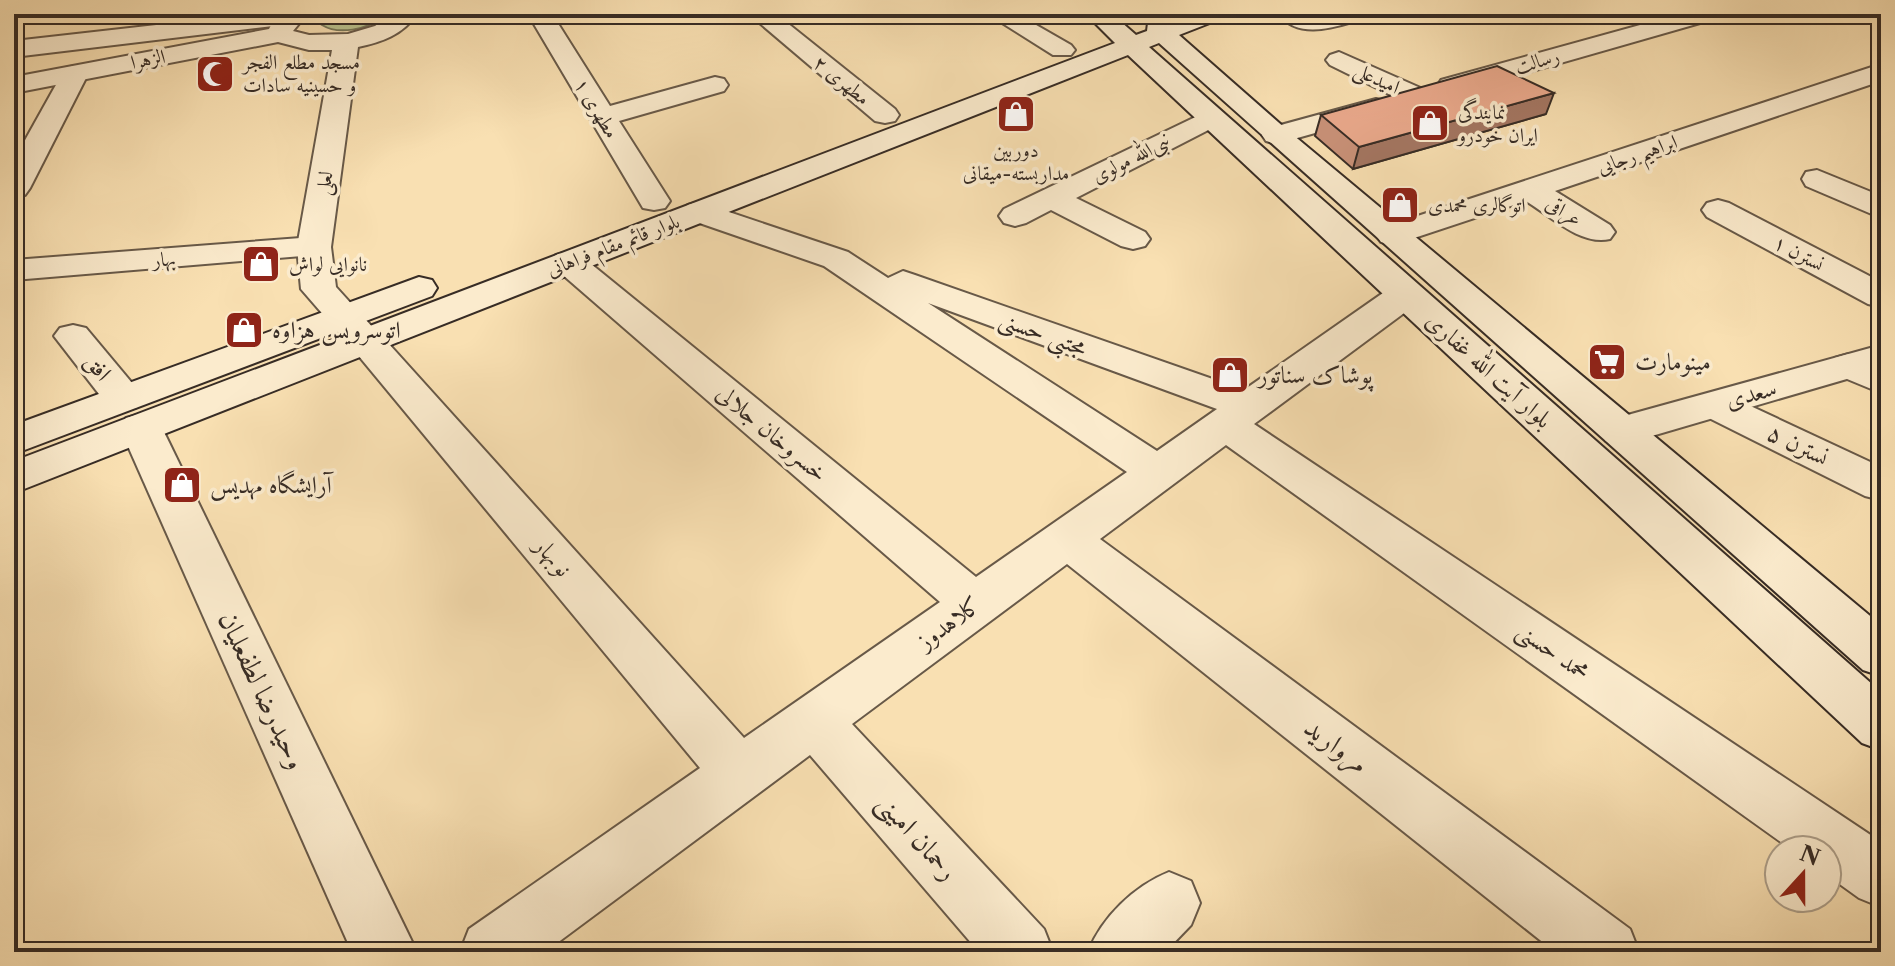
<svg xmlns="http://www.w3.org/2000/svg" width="1895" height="966" font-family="'Libre Caslon Text',Amiri,serif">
<rect width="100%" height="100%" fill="#f9e0b2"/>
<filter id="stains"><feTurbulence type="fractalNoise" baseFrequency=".0025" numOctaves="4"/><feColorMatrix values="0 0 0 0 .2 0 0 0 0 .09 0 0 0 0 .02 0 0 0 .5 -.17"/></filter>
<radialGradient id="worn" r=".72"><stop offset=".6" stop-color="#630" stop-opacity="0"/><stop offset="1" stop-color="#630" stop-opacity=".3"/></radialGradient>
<path fill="#bac38f" stroke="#78785a" stroke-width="2" d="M337,14H379L381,17C368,30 338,35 322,25L327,18Z"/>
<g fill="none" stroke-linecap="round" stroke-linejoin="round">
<g stroke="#685948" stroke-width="4">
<g id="minor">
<path d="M254,14H300L302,17L298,22L290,24L14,57V41Z"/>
<path d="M528,14H552L610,106L715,77L724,79L728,85L724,91L619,121L670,201L665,208L654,210L643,208Z"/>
<path d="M749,14H776L895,109L899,115L895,121L885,123L875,121Z"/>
<path d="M988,14H1017L1071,45L1075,50L1071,55H1053Z"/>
<path d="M1279,14H1367L1363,19C1337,26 1299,41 1279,14Z"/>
<path d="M1680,14H1718L1714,19L1459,92H1441L1437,86L1441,80Z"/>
<path d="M1339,52L1425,90L1429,96L1425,102H1405L1330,65L1326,60L1330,55Z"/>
<path d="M1881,64V81L1555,191L1610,225L1615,232L1610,239C1581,246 1550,216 1526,201L1393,245L1381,242L1376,235L1381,228Z"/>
<path d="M75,66L84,68L88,74L30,188L25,195L14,197V160L62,74L66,68Z"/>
<path d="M1376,99L1386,101L1390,107L1386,113L1276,144L1266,141L1262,135L1266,129Z"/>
<path d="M1210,110L1220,112L1224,118L1220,124L1076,198L1145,232L1150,239L1145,246L1133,249L1121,246L1051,210L1026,223L1015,226L1004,223L999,216L1004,209Z"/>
<path d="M1817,170L1881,196V218L1806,186L1802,179L1806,172Z"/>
<path d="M1718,200L1729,203L1881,282V307L1868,304L1707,217L1702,210L1707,203Z"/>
<path d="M699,202L848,252L888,278L903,271L915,275L1244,390L1393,286L1406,283L1419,286L1424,294L1419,302L1254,424L1881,842V907L1859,898L1827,875V850H1792L1226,445L1100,539L1630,929L1639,952H1555L1067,564L852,724L1044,929L1053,952H979L810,755L545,952H460L469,929L700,768L353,349L347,341L353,333L366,330L379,333L744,738L940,602L556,269L551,262L556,255L568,252L580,255L976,577L1127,472L824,266L688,219L683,212L688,205ZM928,303L1217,409L1157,451Z"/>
<path d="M314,237L326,240L331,247L326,254L14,280V260Z"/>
<path d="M73,325L86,328L137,389L143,398L137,407L123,411L109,407L54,336L60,328Z"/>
<path d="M1849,354L1881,366V393L1835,374L1830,366L1835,358Z"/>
<path d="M1715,392L1729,396L1881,467V500L1865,496L1701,414L1695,405L1701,396Z"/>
<path d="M141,414L156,418L162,428L417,952H352L120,428L126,418Z"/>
<path d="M1169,872L1191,881L1200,903L1191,925L1165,952H1088C1102,917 1134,886 1169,872Z"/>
</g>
</g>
<g stroke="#685948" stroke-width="4">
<g id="tertiary">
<path d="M282,14H307L293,31L309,35L348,34L375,26L392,14H417C402,35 382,42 358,47L331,247L336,287L385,341L379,349L366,352L353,349L301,289L297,247L332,50H309L278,42L14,93V77L269,29L273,21Z"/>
<path d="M1881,345V369L1621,445L1606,441L1600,431L1606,421Z"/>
</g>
</g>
<g stroke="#372c25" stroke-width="4">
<g id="secondary">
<path d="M1086,14H1112L1136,35L1147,31L1148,23H1166L1191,14H1224L1220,19L1179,35L1286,129L1881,625V676L1863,670L1159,43L1149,47L1881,692V750L1862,743L1128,55L14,493V461L1115,43Z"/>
<path d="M419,277L432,280L437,288L432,296L14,454V425Z"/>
</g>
</g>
<use href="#minor" fill="#fbebcd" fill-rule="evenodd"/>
<use href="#tertiary" fill="#fbebcd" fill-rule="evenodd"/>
<use href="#secondary" fill="#fbebcd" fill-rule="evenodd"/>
</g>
<path fill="#c99178" stroke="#372c25" stroke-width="2" d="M1546,114L1353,169L1315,136L1321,115Z"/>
<path fill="#a47662" stroke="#372c25" stroke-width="2" d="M1554,93L1546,114L1353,169L1359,147Z"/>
<path fill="#eaa98c" stroke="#372c25" stroke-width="2" d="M1497,66L1554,93L1359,147L1321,115Z"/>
<defs>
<g id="mosque-square" transform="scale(2)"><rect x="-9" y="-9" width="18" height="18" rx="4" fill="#8f2418" stroke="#fbebcd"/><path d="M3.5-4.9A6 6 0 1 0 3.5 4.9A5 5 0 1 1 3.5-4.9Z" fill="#fff"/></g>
<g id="shop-square" transform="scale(2)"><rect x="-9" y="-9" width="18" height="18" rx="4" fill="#8f2418" stroke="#fbebcd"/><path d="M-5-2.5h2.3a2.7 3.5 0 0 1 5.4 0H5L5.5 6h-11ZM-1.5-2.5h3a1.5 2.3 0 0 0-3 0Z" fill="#fff"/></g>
<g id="supermarket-square" transform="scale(2)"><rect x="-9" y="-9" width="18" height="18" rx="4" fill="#8f2418" stroke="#fbebcd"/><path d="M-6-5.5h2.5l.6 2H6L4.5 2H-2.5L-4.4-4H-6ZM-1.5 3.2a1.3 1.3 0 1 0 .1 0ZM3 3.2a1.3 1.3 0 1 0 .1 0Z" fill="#fff"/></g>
</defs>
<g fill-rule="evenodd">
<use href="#mosque-square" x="215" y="74"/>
<use href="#shop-square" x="1016" y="114"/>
<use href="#shop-square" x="1430" y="123"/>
<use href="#shop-square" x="1400" y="205"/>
<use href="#shop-square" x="261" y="264"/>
<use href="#shop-square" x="244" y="330"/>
<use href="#supermarket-square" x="1607" y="362"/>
<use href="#shop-square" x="1230" y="375"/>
<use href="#shop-square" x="182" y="485"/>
</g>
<g text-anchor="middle" stroke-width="7" stroke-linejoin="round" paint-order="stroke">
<g font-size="20" fill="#372c25" stroke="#fbebcd">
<text transform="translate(148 59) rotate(-11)" y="7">الزهرا</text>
<text transform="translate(1537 61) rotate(-16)" y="7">رسالت</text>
<text transform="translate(1377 78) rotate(25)" y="7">امیدعلی</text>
<text transform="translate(842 80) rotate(39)" y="7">مطهری ۲</text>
<text transform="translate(597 108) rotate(59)" y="7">مطهری ۱</text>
<text transform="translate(1637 154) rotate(-19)" y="7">ابراهیم رجایی</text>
<text transform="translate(1131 158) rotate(-27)" y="7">نبی‌الله مولوی</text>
<text transform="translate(324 183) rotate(-81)" y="7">لعلی</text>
<text transform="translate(1564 211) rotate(32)" y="7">عراقی</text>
<text transform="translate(613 245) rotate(-21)" y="7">بلوار قائم مقام فراهانی</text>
<text transform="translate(1799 253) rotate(28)" y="7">نسترن ۱</text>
<text transform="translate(164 259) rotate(-4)" y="7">بهار</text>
</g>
<g font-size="20" fill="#372c25" stroke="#fbebcd" text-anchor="start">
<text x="243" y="69">مسجد مطلع الفجر<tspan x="243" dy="23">و حسینیه سادات</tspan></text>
<text x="1458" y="119">نمایندگی<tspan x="1458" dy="23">ایران خودرو</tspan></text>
<text x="1016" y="157" text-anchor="middle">دوربین<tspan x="1016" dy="23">مداربسته-میقانی</tspan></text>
<text x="1428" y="212">اتوگالری محمدی</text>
<text x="289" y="271">نانوایی لواش</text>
</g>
<g font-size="24" fill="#372c25" stroke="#fbebcd" text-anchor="start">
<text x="272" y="338">اتوسرویس هزاوه</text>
<text x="1635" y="370">مینومارت</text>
<text x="1258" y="383">پوشاک سناتور</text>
<text x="210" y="493">آرایشگاه مهدیس</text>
</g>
<g font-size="24" fill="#372c25" stroke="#fbebcd">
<text transform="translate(1043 333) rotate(20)" y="8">مجتبی حسنی</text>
<text transform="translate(98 367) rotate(51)" y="8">افق</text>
<text transform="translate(1489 370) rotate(42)" y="8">بلوار آیت الله غفاری</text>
<text transform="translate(1751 394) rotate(-16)" y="8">سعدی</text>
<text transform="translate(772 433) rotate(40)" y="8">خسروخان جلالی</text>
<text transform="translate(1798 445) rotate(26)" y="8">نسترن ۵</text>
<text transform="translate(553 557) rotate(49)" y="8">نوبهار</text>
<text transform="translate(949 623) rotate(-36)" y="8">کلاهدوز</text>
<text transform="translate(1553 651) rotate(35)" y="8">محمد حسنی</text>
</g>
<g font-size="28" fill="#372c25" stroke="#fbebcd">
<text transform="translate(263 690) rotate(65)" y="10">وحیدرضا لطفعلیان</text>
<text transform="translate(1337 745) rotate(37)" y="10">مروارید</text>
<text transform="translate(918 836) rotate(48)" y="10">رحمان امینی</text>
</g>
</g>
<rect width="1895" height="966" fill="none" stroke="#f9e0b2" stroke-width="48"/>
<rect x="16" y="16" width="1863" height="934" fill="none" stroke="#372c25" stroke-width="4"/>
<rect x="24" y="24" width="1847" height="918" fill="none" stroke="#372c25" stroke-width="2"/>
<g transform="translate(1803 874) rotate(21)"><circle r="38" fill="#fbebcd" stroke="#ad9f8a" stroke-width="2"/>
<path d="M0-6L14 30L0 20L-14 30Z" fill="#8f2418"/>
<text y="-12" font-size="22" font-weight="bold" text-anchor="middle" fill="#372c25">N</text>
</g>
<rect width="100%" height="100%" filter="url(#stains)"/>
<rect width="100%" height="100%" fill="url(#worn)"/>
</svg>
